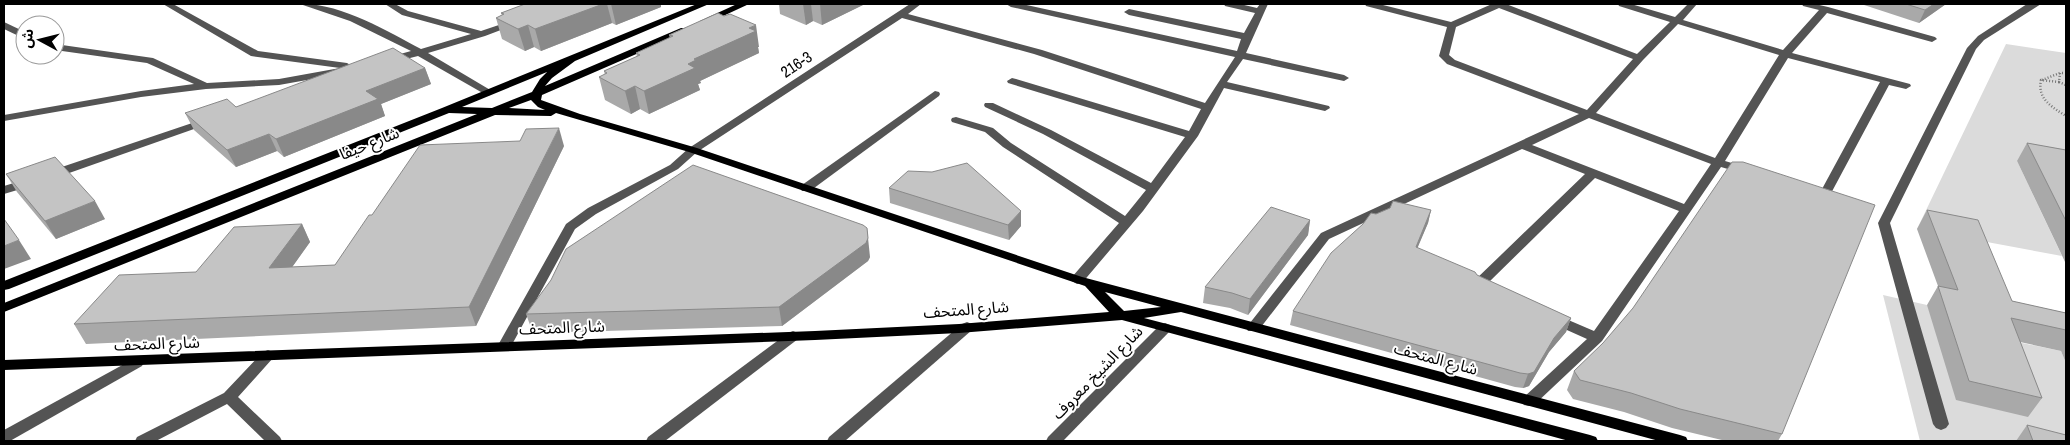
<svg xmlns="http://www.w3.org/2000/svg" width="2070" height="445" font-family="'Archivo Narrow','Noto Sans Arabic',sans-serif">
<rect width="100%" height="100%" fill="#fff"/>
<g fill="#dbdbdb">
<path d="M2006,44L2066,53V170L2017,161L2062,256L1917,229Z"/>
<path d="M1883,295L1927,305L1998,338L2061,351L2066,363V441H1920Z"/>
</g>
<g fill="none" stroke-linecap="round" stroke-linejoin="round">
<g stroke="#767676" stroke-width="2.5" stroke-dasharray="1 2" stroke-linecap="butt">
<path d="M2066,73H2060L2059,82L2041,80C2037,99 2052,107 2066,116"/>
<path d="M2042,80L2060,73"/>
<path d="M2059,82L2066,85"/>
</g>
<g fill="#545454" fill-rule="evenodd">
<path d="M163,4H173L258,51L347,63L352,66L346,69V73L279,85L206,89L141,97L4,121V115L141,91L194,84L147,63L55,50V44L153,58L207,83L279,79L340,68L251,56Z"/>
<path d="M300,4C338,2 388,31 421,49L471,34L402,15L385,4H395L408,11L481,31L514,20L519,23L485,36L428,53L492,91L493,93L488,96L418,56L390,63L386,62V58L411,51L350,21Z"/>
<path d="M910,4H921L908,14L1042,50L1205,103L1235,57L1011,7L1006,4H1022L1237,51L1241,39L1129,15L1124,12L1129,9L1244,33L1255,13L1225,6L1224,4H1240L1257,8L1260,4H1268L1246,53L1344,75L1349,78L1344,81L1243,59L1227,82L1329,106L1330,108L1325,111L1224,88L1198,136L1143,211L1082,283L1077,284L1070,280L1072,277L1119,223L1003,147L985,132L952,122L951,120L952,118L956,117L993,128L1011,143L1125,216L1146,190L1043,134L985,107L984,105L985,103H993L1051,130L1151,183L1185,137L1008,83L1007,81L1012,78L1016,79L1189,131L1201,109L1034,54L902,18L697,152L678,169L596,214L575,229L509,350H499L497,347L566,224L588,208L670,165L689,148Z"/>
<path d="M1365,4H1379L1451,22L1492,4H1506L1637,54L1670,22L1619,6L1618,4H1631L1675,17L1688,4H1697L1683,20L1783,50L1819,10L1803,6L1802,4H1815L1828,7L1935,37L1937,39L1932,42L1827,13L1792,53L1910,84L1911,86L1906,89L1889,85L1829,197L1825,198L1810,194L1808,191L1814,187L1822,189L1880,82L1788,58L1725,161L1749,168L1751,170L1749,172L1745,174L1721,167L1602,341L1534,405L1529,406L1524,405L1521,401L1524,397L1587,339L1549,322L1547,319L1549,316H1559L1594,331L1679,211L1595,178L1488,283L1495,288L1493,291C1486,293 1476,290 1472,284L1474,281L1585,174L1522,149L1329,239L1258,331H1248L1246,328L1321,233L1579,114L1447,64L1439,56L1447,27L1366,6ZM1499,8L1633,59L1587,110L1455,60L1449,55L1456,27ZM1678,24L1779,55L1715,158L1596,113L1643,60ZM1589,118L1711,164L1684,204L1532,145Z"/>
<path d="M2027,4H2041L1984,40L1976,49L1890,223L1949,424L1946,428L1941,430L1936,428L1933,424L1878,223L1967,48L1978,36Z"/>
<path d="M4,22L25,32V39L4,29Z"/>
<path d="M935,91L939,92L940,94L939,96L810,191H802L800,188L802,185Z"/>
<path d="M207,118L211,119L212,121L211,123L55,178H47L45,175L47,172Z"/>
<path d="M30,178L36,182L34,185L4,194V186Z"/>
<path d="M967,322L972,324L974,327L972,330L845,441H827L829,437L962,324Z"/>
<path d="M1165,323L1170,325L1172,328L1170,331L1063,441H1046L1048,437L1160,325Z"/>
<path d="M793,331L798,333L800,336L798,339L665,441H646L648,437L788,333Z"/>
<path d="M268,350L273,352L275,355L273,358L238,397L280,437L282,441H265L227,404L156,441H135L137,437L224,393L263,352Z"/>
<path d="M137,357L142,358L144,362L142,366L10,441H4V430Z"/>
</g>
<g fill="#000" fill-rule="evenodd">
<path d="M697,4H709L575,61L552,78L545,86L681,28H687V32L542,95L541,100L580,114L697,148L1082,277L1680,435L1686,437L1688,441H1659L1181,312L1144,318L1590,435L1596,437L1598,441H1569L1122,320L959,333L815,340L4,370V360L815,331L959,324L1109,312L1085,286L689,152L556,113L551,116L495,115L4,312V303L477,114L449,113L9,289L4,290V281L442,108ZM547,72L540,79L532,92L492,108L462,107ZM531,100L538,107L545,110L509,108ZM1105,292L1161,307L1124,311Z"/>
<path d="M737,4H749L708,23L705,24L700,21Z"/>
</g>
</g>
<g fill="#a9a9a9">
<path d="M525,4H661V7L616,25L612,23L541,51L534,47L525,51L502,39L496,18L502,15L501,13Z"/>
<path d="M779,4H865L822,25L813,21L806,25L780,14Z"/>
<path d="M1861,4H1946L1919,23Z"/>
<path d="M669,35L759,47H758L759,53L700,81L701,83L698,84L700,90L649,114L640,109L631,114L605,100L599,77L605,75L604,71L637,57L636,53L670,38Z"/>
<path d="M425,68L431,84L381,104L385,116L284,157L277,151L236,167L194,130L185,113L236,107Z"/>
<path d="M2027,143L2066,150V264L2017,161Z"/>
<path d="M564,146L476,326L86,344L74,324L196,272L302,224L310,242L292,267L335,265L372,215Z"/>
<path d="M932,172L1021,226L1009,240L890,203L889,188Z"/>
<path d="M6,174L105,219L56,239L17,192Z"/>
<path d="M1431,210L1428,223L1417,248L1571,318L1566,332L1549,352L1529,386L1523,388L1515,387L1290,325L1293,311L1376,214Z"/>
<path d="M1927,210L2012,301L2066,313V363L2061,351L2020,342L2042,398L2028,417L1956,400L1927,305L1938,286L1917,229Z"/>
<path d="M1310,220L1308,235L1248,315L1230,308L1203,303L1205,287Z"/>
<path d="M870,257L868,261L782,326L533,333L526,314Z"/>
<path d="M1574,371L1782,434L1778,441H1726L1672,428L1624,412L1573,399L1567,390Z"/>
<path d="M2027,425L2066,441H2016Z"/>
</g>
<g fill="#898989">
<path d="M603,4H607L612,23L541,51L535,29Z"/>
<path d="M611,4H661V7L616,25Z"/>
<path d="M803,4H811L813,21L806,25Z"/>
<path d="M820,4H865L822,25Z"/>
<path d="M1934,4H1946L1919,23L1925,10Z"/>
<path d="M528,25L534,47L525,51L518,29Z"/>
<path d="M756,25L759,47H758L759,53L700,81L701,83L698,84L700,90L649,114L644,91L688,64L694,59L749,28Z"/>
<path d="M425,68L431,84L381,104L385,116L284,157L276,139L366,91Z"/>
<path d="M635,86L640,109L631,114L625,91Z"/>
<path d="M559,128L564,146L476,326L469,307Z"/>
<path d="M269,134L277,151L236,167L227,150Z"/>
<path d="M95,201L105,219L56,239L45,221Z"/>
<path d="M1431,210L1428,223L1412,261L1416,247Z"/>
<path d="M1021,211V226L1009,240L1008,225Z"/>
<path d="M1310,220L1308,235L1248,315L1250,299Z"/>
<path d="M302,224L310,242L278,287L269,268Z"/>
<path d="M867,228L870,257L868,261L782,326L779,307Z"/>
<path d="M19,240L31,259L4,269V246Z"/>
<path d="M1571,318L1566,332L1549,352L1529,386L1523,388L1528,374L1554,338Z"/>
</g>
<g fill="#c4c4c4" stroke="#898989">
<path d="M525,4H603L535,29L528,25L518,29L496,18L504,14L501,13Z"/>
<path d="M1906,4H1934L1925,10Z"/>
<path d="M718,13L724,16L730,14L756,25L749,28L756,31L694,59L696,60L688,64L695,68L644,91L635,86L625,91L599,77L607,73L604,71L640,55L636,53L673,36L669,35Z"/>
<path d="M393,48L425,68L366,91L378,99L276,139L269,134L227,150L185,113L227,99L236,107Z"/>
<path d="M559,128L469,307L74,324L119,275L196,272L234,227L302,224L269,268L335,265L369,215H372L420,145L520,141L526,129Z"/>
<path d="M2027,143L2066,150V221Z"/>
<path d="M55,157L95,201L45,221L6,174Z"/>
<path d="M1732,162H1743L1875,205L1782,434L1680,409L1631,393L1580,380L1574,371L1603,343L1633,308Z"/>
<path d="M967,163L1021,211L1008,225L889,188L908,171L932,172Z"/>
<path d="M693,165L863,225L867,228L868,238L866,243L779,307L526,314L551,280L566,249Z"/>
<path d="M1393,201L1431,210L1416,247L1475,272L1477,275L1571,318L1554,338L1534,372L1528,374L1520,373L1293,311L1331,253L1363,224L1371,213L1376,214L1390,208Z"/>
<path d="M1271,207L1310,220L1250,299L1232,293L1205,287Z"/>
<path d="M1927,210L1978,220L2012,301L2066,313V330L2011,318L2042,398L1969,381L1938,286L1958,290Z"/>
<path d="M4,219L19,240L4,246Z"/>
<path d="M2027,425L2066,435V441H2033Z"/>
</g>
<g text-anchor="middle" stroke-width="4" stroke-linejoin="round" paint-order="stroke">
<g font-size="16" fill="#000" stroke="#fff">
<text transform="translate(796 64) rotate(-34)" y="6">216-3</text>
<text transform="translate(369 143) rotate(-22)" y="6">شارع حيفا</text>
<text transform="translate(966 309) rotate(-4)" y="6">شارع المتحف</text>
<text transform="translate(562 327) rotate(-2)" y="6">شارع المتحف</text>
<text transform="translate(157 343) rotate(-2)" y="6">شارع المتحف</text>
<text transform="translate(1436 358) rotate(15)" y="6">شارع المتحف</text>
<text transform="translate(1097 372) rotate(-46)" y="6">شارع الشيخ معروف</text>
</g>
</g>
<rect width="2070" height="445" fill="none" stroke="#000000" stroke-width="10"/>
<g transform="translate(40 40) rotate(277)"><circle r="24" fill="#ffffff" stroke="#999999"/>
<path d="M0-4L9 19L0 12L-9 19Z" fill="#000000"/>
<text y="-8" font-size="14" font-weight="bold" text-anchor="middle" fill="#000000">ش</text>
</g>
</svg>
